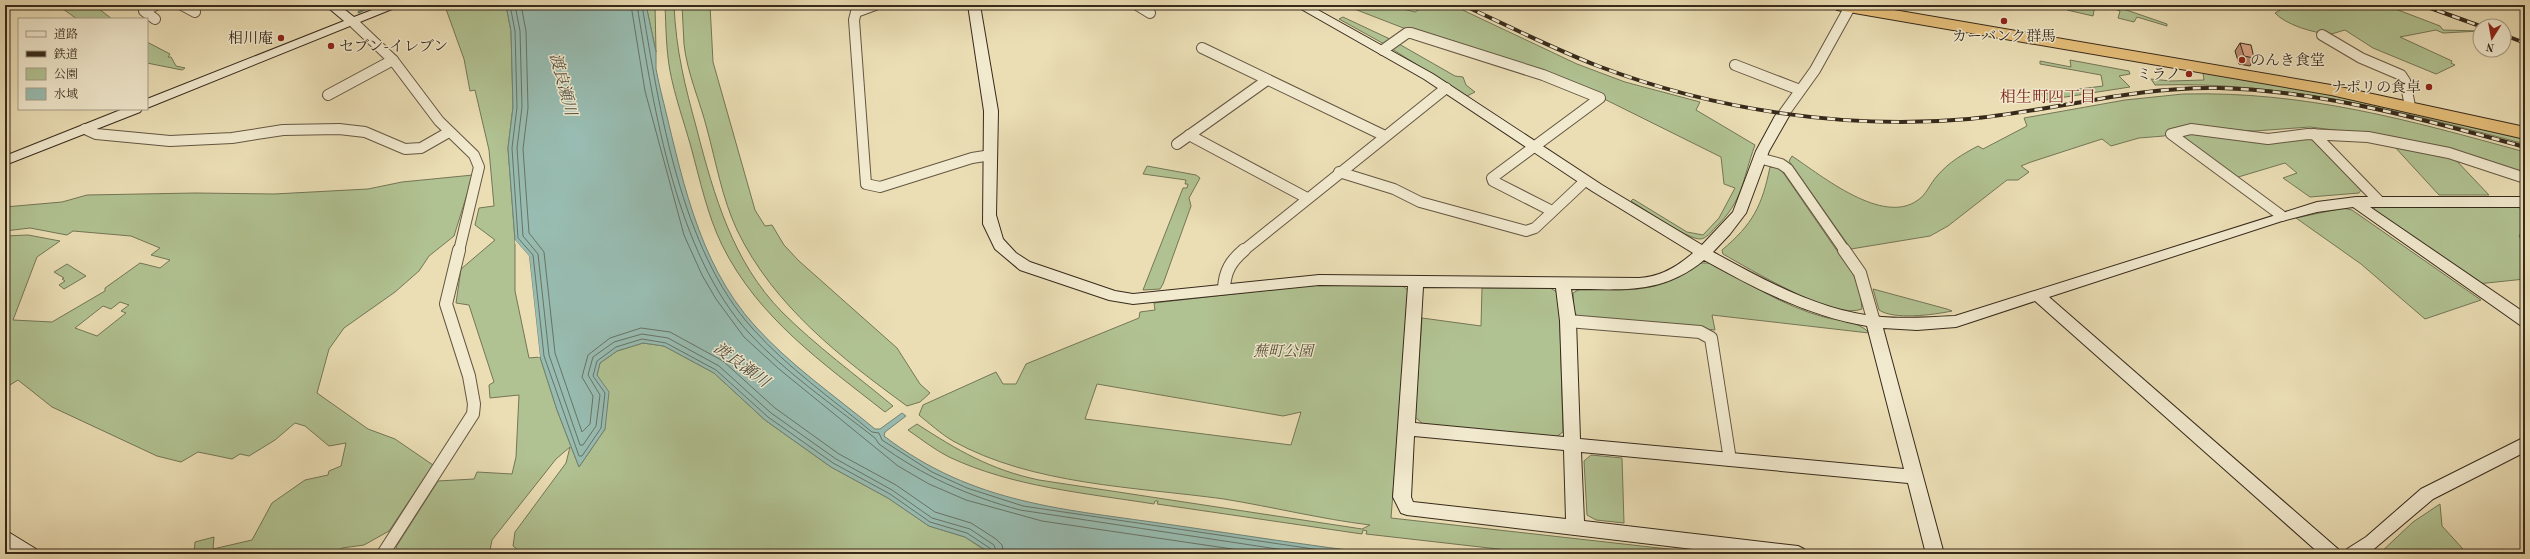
<svg xmlns="http://www.w3.org/2000/svg" width="2530" height="559" font-family="'Old Standard TT','Noto Serif JP',serif">
<rect width="100%" height="100%" fill="#ebdeb5"/>
<filter id="stains"><feTurbulence type="fractalNoise" baseFrequency=".005" numOctaves="4"/><feColorMatrix values="0 0 0 0 .2 0 0 0 0 .09 0 0 0 0 .02 0 0 0 .5 -.17"/></filter>
<radialGradient id="worn" r=".72"><stop offset=".6" stop-color="#630" stop-opacity="0"/><stop offset="1" stop-color="#630" stop-opacity=".3"/></radialGradient>
<g fill="#b1c292" stroke="#747656" fill-rule="evenodd">
<path d="M73,5H94L112,19H77L63,9Z"/>
<path d="M450,5H506L511,31L513,107L508,148L515,240V291L529,358L540,357L557,410L579,467L605,429L597,375L600,363L617,351L643,343L664,346L714,373L765,420L831,467L888,498L929,526L965,537L989,553L523,554L513,546L515,532L566,463L570,447L556,459L492,540L490,550L495,554H401L396,547L438,481L474,479L477,472L512,474L516,457L519,395L490,398L489,385L494,382L469,305L456,303L461,269L495,240L475,225L479,208L494,206L489,150L475,90L470,91L464,59L446,9Z"/>
<path d="M646,5H655L656,52Z"/>
<path d="M665,5H674C676,51 685,86 697,130C714,196 733,262 782,312C816,346 856,375 893,406L885,412C823,363 758,318 722,245C707,214 700,180 691,147C684,122 675,97 670,71C666,49 666,27 665,5Z"/>
<path d="M682,5H710L713,62L755,210L765,226L772,225L784,245L799,261L897,348L920,384L930,393L920,402L907,406C841,358 773,305 737,230C722,198 716,162 707,129C700,101 687,73 684,44C683,31 683,18 682,5Z"/>
<path d="M1344,5H1388L1415,12L1426,5H1452L1577,64L1625,82L1700,102L1696,110L1755,145C1742,180 1744,200 1715,228C1711,232 1706,239 1700,239C1687,239 1644,209 1631,201L1633,199L1687,232L1703,235L1719,218L1735,188L1724,184L1721,157L1582,88L1406,29Z"/>
<path d="M2068,5H2095L2093,16L2067,10Z"/>
<path d="M2104,5H2112L2167,24V26L2137,17L2134,22L2118,18L2120,11Z"/>
<path d="M2289,5H2385L2440,26L2443,30L2480,31L2443,33L2436,30L2400,37L2452,61L2451,63L2455,65L2436,74L2373,48L2345,30C2340,31 2334,34 2329,34C2314,33 2286,25 2275,13Z"/>
<path d="M1343,17L1392,40L1386,45L1339,19Z"/>
<path d="M147,42L170,54L168,57H171L176,66L185,68L182,70L147,63Z"/>
<path d="M1399,44L1455,76L1463,77L1466,85L1475,92L1467,96L1392,49Z"/>
<path d="M2070,60L2129,71L2130,74L2119,76L2130,87L2046,100L2041,94L2103,86L2101,75L2040,64V61L2071,67Z"/>
<path d="M2203,73L2337,95L2525,137V144C2401,111 2285,81 2155,85L2151,79L2171,81L2204,80Z"/>
<path d="M2183,94C2306,91 2408,120 2525,152V175L2390,137L2310,127L2254,131L2182,127L2164,136L2139,138L2111,146L2102,139L2031,162L2021,166L2029,172L2018,180H2007L1948,226L1930,236L1851,249L1789,161L1792,156C1822,176 1883,226 1918,200C1926,195 1930,184 1937,176C1949,162 1963,154 1978,146L1983,149L2027,126L2024,118L2125,100Z"/>
<path d="M2183,133L2306,137L2315,140L2361,190L2359,193L2310,197L2283,178L2297,173L2285,163L2235,178L2178,135Z"/>
<path d="M2393,145L2452,156L2489,195H2439Z"/>
<path d="M1147,166L1196,175L1200,178L1189,198L1191,206L1163,284L1160,289L1143,290L1183,188H1187L1188,184H1185L1186,180L1143,174Z"/>
<path d="M1770,167L1780,168L1853,274L1860,290L1862,309C1835,321 1748,268 1723,254L1722,250C1753,224 1762,206 1770,167Z"/>
<path d="M473,175L454,236L429,256L419,271L395,292L344,328L329,349L317,393L368,429L395,439L433,465L389,531L364,545L342,548L335,554H194L195,542L214,537L213,549L252,540L272,503L305,480L328,475L329,471L341,466L346,443L329,446L305,426L295,423L275,440L249,456L240,454L232,459L198,452L181,462L157,456L52,407L18,380L5,388V236L28,235L60,241L37,257L13,320L52,322L105,291V288L140,263L160,268L170,260L151,255L160,248L131,236L73,231L67,235L30,228L5,231V207L62,202L87,195L195,193L274,194L368,189L402,182ZM120,302L129,305L121,311L126,313L97,336L75,328L103,306L111,309Z"/>
<path d="M2375,206L2518,207L2525,212V233L2519,235L2525,253L2520,257L2525,262V279L2477,284L2374,212Z"/>
<path d="M2343,208L2352,210L2481,300L2425,319L2361,264L2296,218Z"/>
<path d="M1698,263H1711C1748,283 1783,306 1824,317C1837,321 1860,321 1869,333L1712,315L1715,330L1581,318L1574,313L1573,293L1580,289C1626,290 1661,295 1698,263Z"/>
<path d="M67,264L86,276L64,289L59,285L65,281L62,279L64,278L54,272Z"/>
<path d="M1312,285L1403,286L1409,291L1391,518L1713,554H1542L1366,534L1367,531L1363,530L1362,534L1157,504L1158,501H1155L1154,504C1085,493 1013,487 949,457C935,450 921,439 908,430L917,424C957,450 991,470 1039,480L1362,529L1370,525C1321,519 1273,507 1224,499C1136,487 1032,485 953,441C941,434 930,424 919,415L923,405L996,372L1003,384H1016L1026,364L1139,318L1140,312L1155,310L1154,303ZM1097,384L1283,416L1301,412L1291,445L1085,419Z"/>
<path d="M1482,288H1550L1559,293L1563,432L1556,437L1423,424L1415,417L1422,318L1481,326Z"/>
<path d="M1873,289L1947,309L1952,311C1933,315 1894,320 1879,310Z"/>
<path d="M1591,455L1622,458L1624,523L1596,520L1587,515L1584,461Z"/>
<path d="M2440,504L2442,526L2463,549L2454,554H2379L2413,522Z"/>
</g>
<path fill="#98bcb1" stroke="#718275" d="M506,5H646L656,52V69L660,88C681,171 696,261 755,326C790,365 835,396 875,429H880L902,413L906,416L885,432L884,436C974,505 1065,509 1173,525C1242,535 1311,546 1380,554H987L989,552L965,537L929,526L888,498L831,467L765,420L714,373L664,346L643,343L617,351L600,363L597,375L609,392L605,429L579,467L557,410L540,357L529,256L515,240L508,148L513,107L511,31Z"/>
<path fill="#ebdeb5" d="M515,240L529,256L540,357H538L527,257L515,243Z"/>
<g fill="none" stroke-linecap="round" stroke-linejoin="round">
<g stroke="#687366" stroke-width="1">
<path d="M510,5L515,31L517,107L512,148L518,238L533,255L544,356L579,456H582L601,428L605,393L593,376L597,361L616,347L642,339L666,343L716,370L768,417L833,463L890,494L930,522L967,533L991,549L992,554"/>
<path d="M515,5L520,31L522,107L517,148L523,236L538,254L549,355L580,445H583L596,426L600,395L588,375L593,357L614,342L642,334L668,338L719,366L771,413L836,459L892,490L932,518L970,529L994,545L997,554"/>
<path d="M521,5L526,31L528,108L523,149L529,233L544,252L555,353L582,432L590,424L593,396L582,377L588,355L610,338L641,328L670,332L723,361L775,408L839,454L896,485L935,512L971,523L996,539L1002,545L1004,554"/>
<path d="M631,5L645,91L684,235L702,275L716,299L744,337L779,369L898,466L929,484L966,500L1042,521L1266,554"/>
<path d="M637,5C654,109 676,253 749,333C786,373 833,405 875,438L879,444C923,476 968,496 1020,510L1310,554"/>
<path d="M642,5C659,108 681,250 753,329C788,368 832,399 872,432L879,433L882,440L932,472L967,488L1023,506L1347,554"/>
</g>
<path stroke="#718275" stroke-width="3" d="M359,12L371,6"/>
<g stroke="#645742" stroke-width="12">
<g id="street-far1">
<path d="M182,5L195,12"/>
<path d="M875,5L856,12L854,20L866,184L880,187L972,158L991,155"/>
<path d="M1137,5L1150,13"/>
<path d="M155,19L144,11L156,5"/>
<path d="M353,22L393,60L439,121L474,155L479,167L459,251"/>
<path d="M2322,35L2361,58L2401,75L2405,81L2410,106"/>
<path d="M1202,48L1385,136"/>
<path d="M1383,50L1407,33H1411L1543,75L1600,98L1492,178L1493,181L1552,211"/>
<path d="M1735,65L1800,90"/>
<path d="M328,95L393,60"/>
<path d="M1782,116L1815,70L1851,5"/>
<path d="M85,129L96,134L170,141L232,138L283,130L339,129L365,132L405,149L421,148L449,132"/>
<path d="M2314,134L2379,201"/>
<path d="M1189,135L1307,198"/>
<path d="M1177,144L1267,80"/>
<path d="M1759,158L1781,164L1788,169L1845,251"/>
<path d="M1339,172L1394,189L1420,202L1526,231L1535,228L1585,181"/>
<path d="M2282,216L2171,134L2191,129L2268,139L2308,134L2368,137L2449,153L2525,178"/>
<path d="M1243,251L1446,88"/>
</g>
</g>
<g stroke="#645742" stroke-width="14">
<g id="street">
<path d="M1844,250L1860,273L1874,322"/>
<path d="M1224,288C1225,271 1231,261 1244,250"/>
<path d="M1568,321L1700,332L1711,338L1730,460"/>
<path d="M383,554L473,414L474,404L469,376L446,304L459,250"/>
</g>
</g>
<g stroke="#372a1b" stroke-width="2">
<g id="secondary">
<path d="M325,5H339L354,17L385,5H402L147,108V99L344,21Z"/>
<path d="M968,5H980L998,111L996,215L1003,239L1016,253L1030,262L1115,291L1133,294L1319,275L1639,278C1660,277 1677,267 1693,253L1592,191L1424,79L1294,5H1309L1433,74L1602,185L1702,245L1733,212L1756,151L1775,116L1777,113H1787L1789,116L1769,151L1746,213L1730,234L1713,252C1766,281 1821,312 1882,317C1907,319 1931,317 1955,316L2317,202L2356,197H2525V207H2370L2525,313V327L2520,325L2353,207L2317,212L2282,221L2049,297L2338,549L2341,554H2320L2035,301L1956,327L1917,330L1883,328L1944,554H1926L1908,483L1581,452L1584,521L1798,546L1804,549L1807,554H1735L1407,515L1401,513L1393,497L1408,286L1319,285L1133,304L1109,300L1020,270L995,249L983,224L984,111ZM1704,260C1756,289 1808,316 1867,326L1904,469L1580,439L1576,321L1571,289C1623,289 1662,295 1704,260ZM1423,287L1556,288L1560,321L1564,437L1415,423ZM1414,436L1564,450L1566,519L1413,502L1411,497Z"/>
<path d="M123,109H142L140,112L5,165V156Z"/>
<path d="M2525,437V452L2433,499L2368,554H2344L2347,549L2366,537L2421,489Z"/>
<path d="M5,530L36,549L39,554H16L5,547Z"/>
</g>
</g>
<g stroke="#372a1b" stroke-width="2">
<path id="highway" d="M1829,5H1865L2331,85L2525,127V139L2331,95L1837,10Z"/>
</g>
<use href="#street-far1" stroke="#f2eacf" stroke-width="10"/>
<use href="#street" stroke="#f2eacf" stroke-width="12"/>
<use href="#secondary" fill="#f2eacf" fill-rule="evenodd"/>
<use href="#highway" fill="#e6bf7a" fill-rule="evenodd"/>
<g stroke="#372a1b" stroke-width="4">
<g id="rail">
<path d="M1463,5C1508,26 1552,48 1598,66C1714,110 1845,130 1969,119C2054,111 2134,86 2219,88C2323,91 2425,120 2525,147"/>
<path d="M2422,5L2480,26"/>
<path d="M2504,35L2525,43"/>
</g>
</g>
<use href="#rail" stroke="#f2eacf" stroke-width="2.5" stroke-dasharray="8" stroke-linecap="butt"/>
</g>
<path fill="#bd8f73" stroke="#372a1b" d="M2240,43L2254,58L2250,66L2239,64L2235,51Z"/>
<path fill="#dca686" stroke="#372a1b" d="M2240,43L2251,45L2254,58L2244,56Z"/>
<g fill="#8f2418" stroke="#f2eacf" stroke-width="1.5">
<circle cx="2004" cy="21" r="4"/>
<circle cx="281" cy="38" r="4"/>
<circle cx="331" cy="46" r="4"/>
<circle cx="2242" cy="60" r="4"/>
<circle cx="2189" cy="74" r="4"/>
<circle cx="2429" cy="87" r="4"/>
</g>
<g text-anchor="middle" stroke-width="3" stroke-linejoin="round" paint-order="stroke">
<g font-size="15" fill="#372a1b" stroke="#f2eacf" text-anchor="end">
<text x="2004" y="41" text-anchor="middle">カーバンク群馬</text>
<text x="273" y="43">相川庵</text>
<text x="339" y="51" text-anchor="start">セブン-イレブン</text>
<text x="2250" y="65" text-anchor="start">のんき食堂</text>
<text x="2181" y="79">ミラノ</text>
<text x="2421" y="92">ナポリの食卓</text>
</g>
<g font-size="15" font-style="italic" fill="#565039" stroke="#f2eacf">
<text x="1283" y="356">蕪町公園</text>
</g>
<g font-size="16" font-style="italic" fill="#4f4e40" stroke="#f2eacf">
<text transform="translate(564 84) rotate(75)" y="6">渡良瀬川</text>
<text transform="translate(742 364) rotate(36)" y="6">渡良瀬川</text>
</g>
<g font-size="16" fill="#7a1f14" stroke="#f2eacf">
<text x="2048" y="102">相生町四丁目</text>
</g>
</g>
<rect width="2530" height="559" fill="none" stroke="#ebdeb5" stroke-width="20"/>
<rect x="6" y="6" width="2518" height="547" fill="none" stroke="#372a1b" stroke-width="2"/>
<rect x="10" y="10" width="2510" height="539" fill="none" stroke="#372a1b"/>
<rect x="18" y="18" width="130" height="92" fill="#f2eacf" stroke="#a79d87"/>
<rect x="26" y="31" width="20" height="6" fill="#f2eacf" stroke="#a79d87"/>
<text x="54" y="38" font-size="12" fill="#372a1b">道路</text>
<rect x="26" y="51" width="20" height="6" fill="#372a1b" stroke="#a79d87"/>
<text x="54" y="58" font-size="12" fill="#372a1b">鉄道</text>
<rect x="26" y="68" width="20" height="12" fill="#b1c292" stroke="#a79d87"/>
<text x="54" y="78" font-size="12" fill="#372a1b">公園</text>
<rect x="26" y="88" width="20" height="12" fill="#98bcb1" stroke="#a79d87"/>
<text x="54" y="98" font-size="12" fill="#372a1b">水域</text>
<g transform="translate(2492 38) rotate(191)"><circle r="19" fill="#f2eacf" stroke="#a79d87"/>
<path d="M0-3L7 15L0 10L-7 15Z" fill="#8f2418"/>
<text y="-6" font-size="11" font-weight="bold" text-anchor="middle" fill="#372a1b">N</text>
</g>
<rect width="100%" height="100%" filter="url(#stains)"/>
<rect width="100%" height="100%" fill="url(#worn)"/>
</svg>
